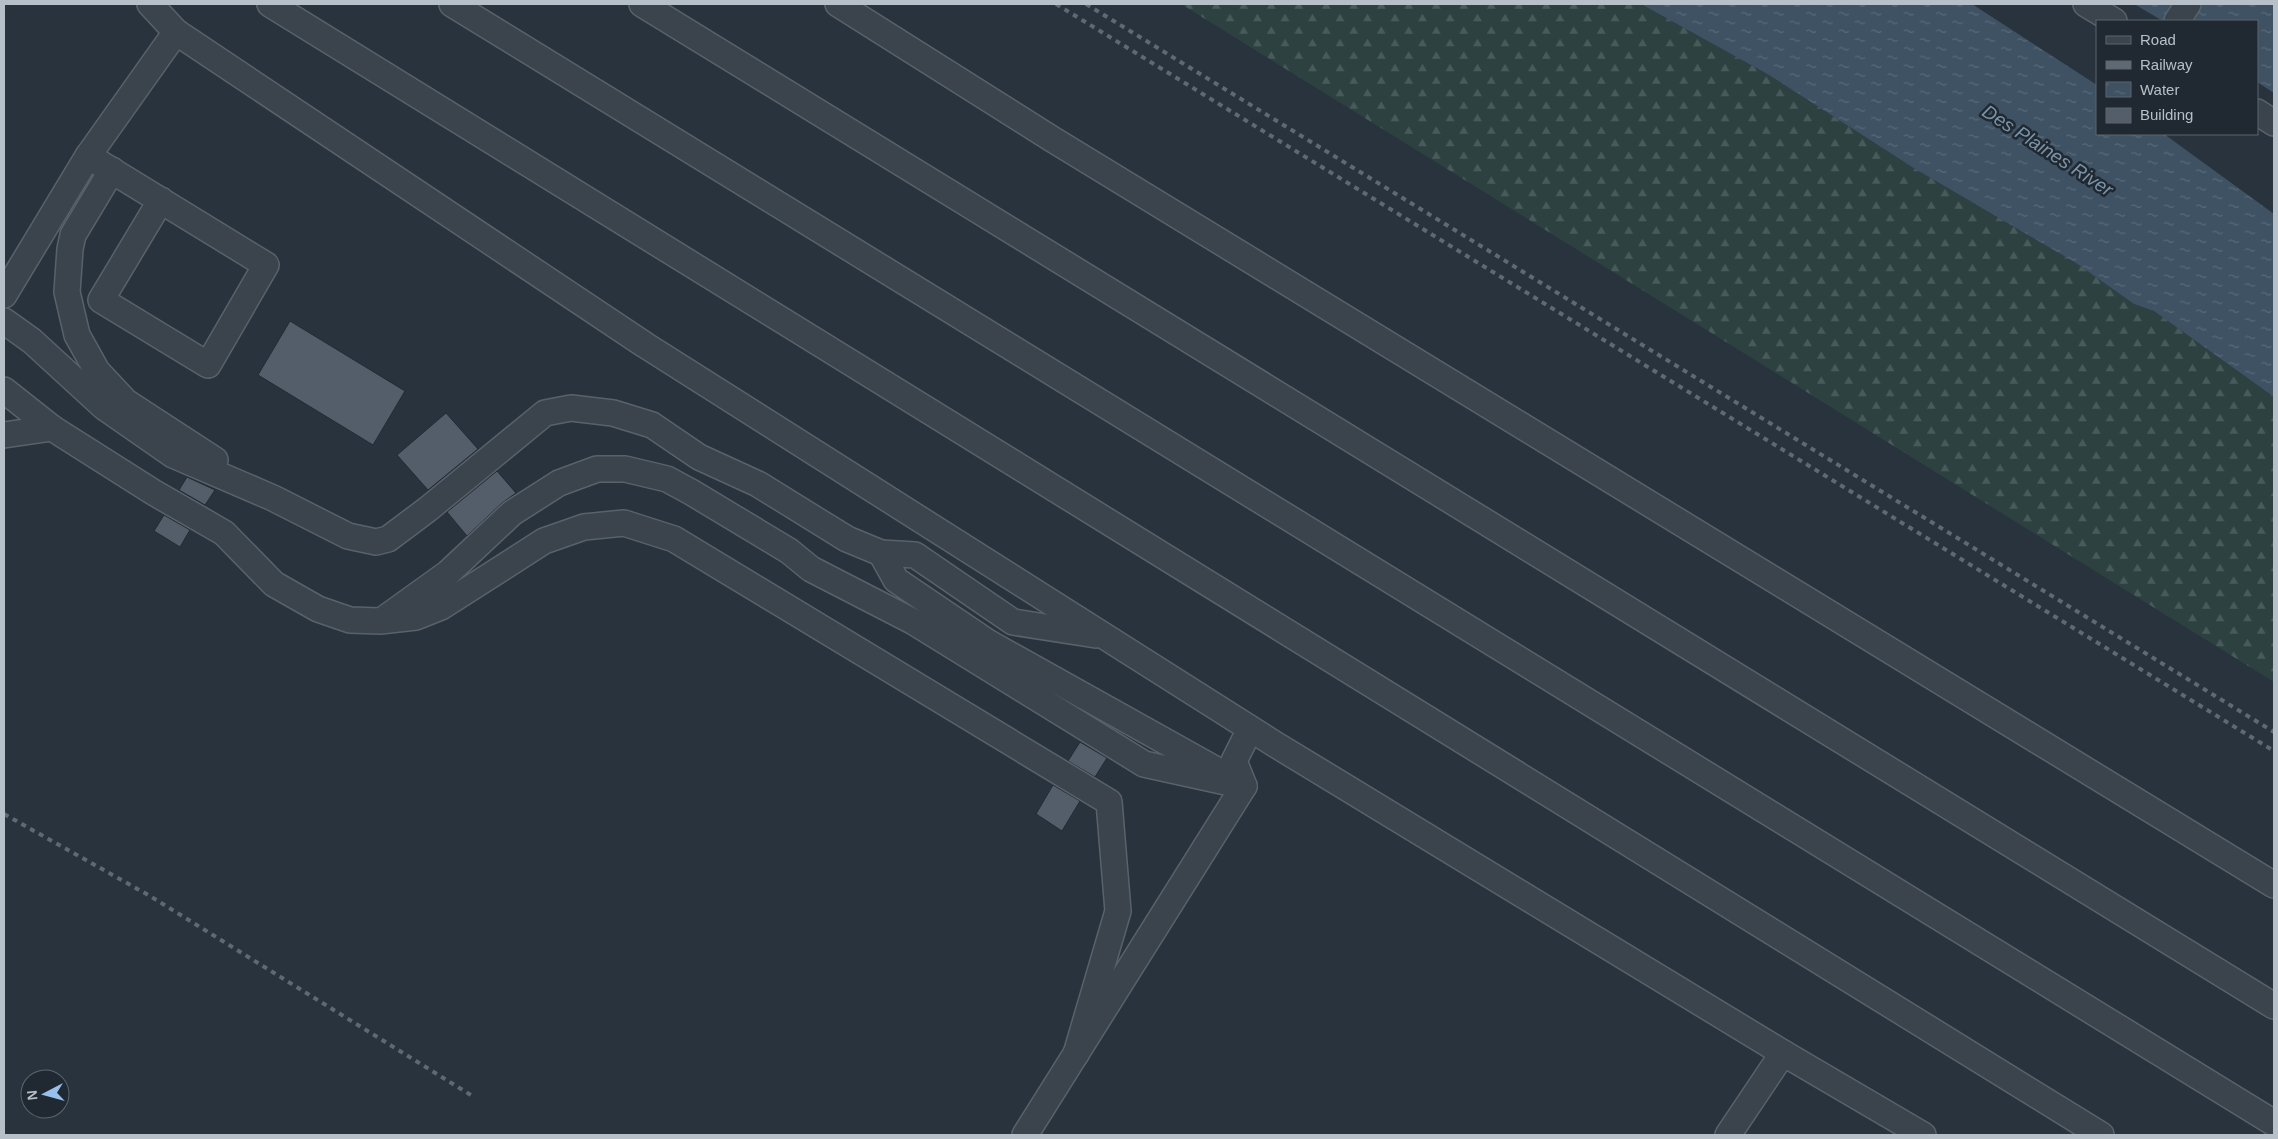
<svg xmlns="http://www.w3.org/2000/svg" width="2278" height="1139" font-family="Arial,sans-serif">
<defs>
<pattern id="forest-firs" width="22" height="20" patternUnits="userSpaceOnUse" patternTransform="scale(1.25)"><rect width="22" height="20" fill="#2c4140"/><path d="M5 1l3.5 6h-7zM16 11l3.5 6h-7z" fill="#485b5a"/></pattern>
<pattern id="water-ripples" width="26" height="14" patternUnits="userSpaceOnUse" patternTransform="scale(1.25)"><rect width="26" height="14" fill="#3f5264"/><path d="M2 4q2-2 4 0t4 0M15 11q2-2 4 0t4 0" fill="none" stroke="#586979"/></pattern>
</defs>
<rect width="100%" height="100%" fill="#28333d"/>
<path fill="url(#forest-firs)" d="M1181,4H1641L1769,75L1912,167L2076,263L2134,304L2154,311L2274,397V682Z"/>
<g fill="url(#water-ripples)">
<path d="M1641,4H1972L2097,85V134H2164L2274,214V397L2154,311L2134,304L2076,263L1912,167L1769,75Z"/>
<path d="M2134,4H2175L2163,21Z"/>
<path d="M2201,4H2274V93L2257,82V21H2191Z"/>
</g>
<g fill="#535e6a" stroke="#222b34">
<path d="M290,321L405,391L373,445L258,375Z"/>
<path d="M446,413L478,449L428,490L397,455Z"/>
<path d="M497,471L516,493L502,503L467,536L447,512Z"/>
<path d="M187,477L215,490L205,505L179,490Z"/>
<path d="M164,515L190,530L180,547L154,531Z"/>
<path d="M1080,742L1107,758L1095,777L1068,761Z"/>
<path d="M1053,785L1080,801L1062,831L1036,814Z"/>
</g>
<g fill="none" stroke-linecap="round" stroke-linejoin="round">
<g stroke="#59626b" stroke-width="28">
<g id="minor">
<path d="M150,4L176,32L645,345L1273,743L1783,1053L1923,1135"/>
<path d="M270,4L2101,1135"/>
<path d="M452,4L2274,1123"/>
<path d="M642,4L2274,1006"/>
<path d="M838,4L1052,139L2274,885"/>
<path d="M2086,4L2114,21"/>
<path d="M2177,21L2188,4"/>
<path d="M2257,112L2274,123"/>
<path d="M88,156L176,32"/>
<path d="M112,170L73,235L70,249L67,292L77,335L97,371L126,402L215,460"/>
<path d="M4,295L88,156L266,265L208,365L101,300L161,200"/>
<path d="M4,321L32,341L104,407L173,455L273,498L348,536L376,542L388,539L428,509L545,413L571,408L613,413L652,425L699,457L758,484L847,539L881,553L915,555L1013,622L1096,635"/>
<path d="M4,390L52,428L153,492L224,533L274,584L318,609L350,620L380,621L416,617L441,607L544,541L584,527L624,523L674,539L1109,802L1118,911L1076,1054"/>
<path d="M4,435L52,428"/>
<path d="M881,553L896,580L989,643L1220,772"/>
<path d="M384,619L448,573L512,513L559,483L597,469H625L667,479L691,492L789,551L811,569L914,622L1144,764L1244,786"/>
<path d="M1025,1135L1244,786L1234,761L1250,729"/>
<path d="M1728,1135L1783,1053"/>
</g>
</g>
<use href="#minor" stroke="#3b444d" stroke-width="25"/>
<g stroke="#5e6974" stroke-width="4" stroke-dasharray="5 5" stroke-linecap="butt">
<path d="M1056,4L2274,751"/>
<path d="M1086,4L2274,732"/>
<path d="M4,814L150,896L474,1097"/>
</g>
</g>
<g text-anchor="middle" stroke-width="5" stroke-linejoin="round" paint-order="stroke">
<g font-size="19" font-style="italic" fill="#7b93a8" stroke="#202932">
<text transform="translate(2048 150) rotate(33)" y="7">Des Plaines River</text>
</g>
</g>
<rect width="2278" height="1139" fill="none" stroke="#b7bfc8" stroke-width="10"/>
<rect x="2096" y="20" width="162" height="115" fill="#202932" stroke="#5c656e"/>
<rect x="2106" y="36" width="25" height="8" fill="#3b444d" stroke="#5c656e"/>
<text x="2140" y="45" font-size="15" fill="#b7bfc8">Road</text>
<rect x="2106" y="61" width="25" height="8" fill="#5e6974" stroke="#5c656e"/>
<text x="2140" y="70" font-size="15" fill="#b7bfc8">Railway</text>
<rect x="2106" y="82" width="25" height="15" fill="url(#water-ripples)" stroke="#5c656e"/>
<text x="2140" y="95" font-size="15" fill="#b7bfc8">Water</text>
<rect x="2106" y="108" width="25" height="15" fill="#535e6a" stroke="#5c656e"/>
<text x="2140" y="120" font-size="15" fill="#b7bfc8">Building</text>
<g transform="translate(45 1094) rotate(264)"><circle r="24" fill="#202932" stroke="#5c656e"/>
<path d="M0-4L9 19L0 12L-9 19Z" fill="#97c0ed"/>
<text y="-8" font-size="14" font-weight="bold" text-anchor="middle" fill="#b7bfc8">N</text>
</g>
</svg>
